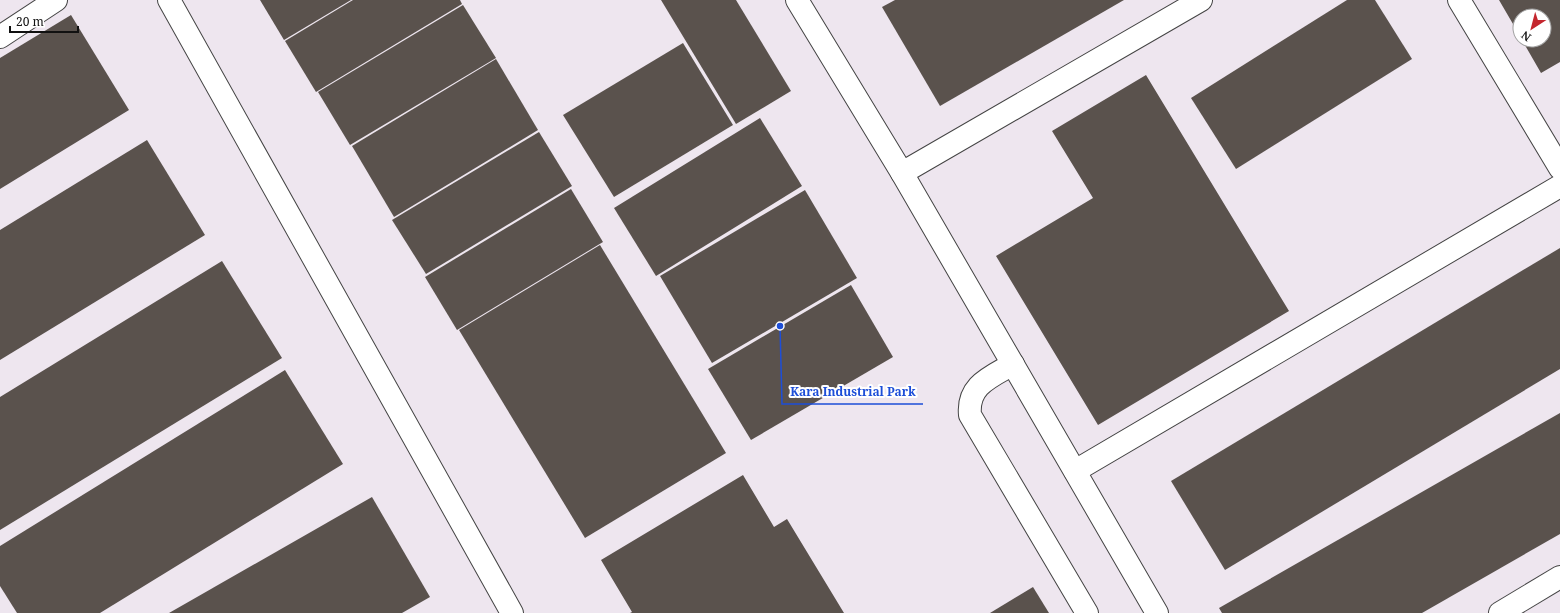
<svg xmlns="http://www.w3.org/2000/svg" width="1560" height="613" font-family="'Noto Serif',serif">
<rect width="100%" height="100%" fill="#fffdf5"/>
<path fill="#eee6ef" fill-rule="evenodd" d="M0,0H1560V613H0ZM1520,16H1544V40H1520Z"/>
<g fill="#5a524d">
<path d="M260,0H351L284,40Z"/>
<path d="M353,0H460L462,4L316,92L285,41Z"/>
<path d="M661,0H736L791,91L736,124Z"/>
<path d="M895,0H1124L940,106L882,7Z"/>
<path d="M1347,0H1375L1412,59L1236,169L1191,98Z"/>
<path d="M1499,0H1560V62L1541,73L1522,40H1544V16H1520V36Z"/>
<path d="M463,5L496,58L350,145L318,92Z"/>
<path d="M71,15L129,110L0,189V58Z"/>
<path d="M683,43L733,125L614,197L563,115Z"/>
<path d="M496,59L538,130L394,217L352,146Z"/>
<path d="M1146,75L1289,311L1098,425L996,256L1093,198L1052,131Z"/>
<path d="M760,118L802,186L656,276L614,208Z"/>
<path d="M539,132L572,186L426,274L392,220Z"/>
<path d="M147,140L205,235L0,360V230Z"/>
<path d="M571,189L603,242L457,330L425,277Z"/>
<path d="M805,190L857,278L712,363L660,276Z"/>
<path d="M600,245L726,453L585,538L459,330Z"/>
<path d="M1560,248V369L1225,570L1171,481Z"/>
<path d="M222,261L282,358L0,530V397Z"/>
<path d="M851,285L893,357L751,440L708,369Z"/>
<path d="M285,370L343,464L100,613H17L0,586V546Z"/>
<path d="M1560,413V534L1422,613H1222L1219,608Z"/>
<path d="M743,475L774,527L787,519L844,613H630L632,612L601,560Z"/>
<path d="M372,497L430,597L402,613H169Z"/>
<path d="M1033,587L1049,613H990Z"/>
</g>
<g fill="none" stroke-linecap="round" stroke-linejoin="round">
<g stroke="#444" stroke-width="24">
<g id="minor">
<path d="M169,0L512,613"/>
<path d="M797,0L902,173L1157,613"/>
<path d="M1459,0L1560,168"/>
<path d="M0,37L56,0"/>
<path d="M902,173L1201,0"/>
<path d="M1013,364C991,377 967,385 970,415L1087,613"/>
<path d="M1075,471L1560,186"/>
<path d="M1500,613L1560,577"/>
</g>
</g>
<use href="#minor" stroke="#fff" stroke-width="22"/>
</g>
<path fill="none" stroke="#1d4ed8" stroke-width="1.5" d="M780 326L782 404H923"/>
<circle fill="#1d4ed8" stroke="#fff" stroke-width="1.5" cx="780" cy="326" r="4"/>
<g font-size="12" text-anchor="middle" font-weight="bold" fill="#1d4ed8" stroke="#fff" stroke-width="4" stroke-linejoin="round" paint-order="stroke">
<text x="853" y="396">Kara Industrial Park</text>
</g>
<g transform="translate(1532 28) rotate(216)"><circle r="19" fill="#ffffff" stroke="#a0a0a0"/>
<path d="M0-3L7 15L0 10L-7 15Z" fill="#c4262e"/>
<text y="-6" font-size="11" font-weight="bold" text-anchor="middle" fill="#111111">N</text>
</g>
<path d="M10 26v6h68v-6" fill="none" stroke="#111111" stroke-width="2"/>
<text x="16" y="26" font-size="12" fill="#111111" stroke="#ffffff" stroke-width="3" paint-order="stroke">20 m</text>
</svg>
